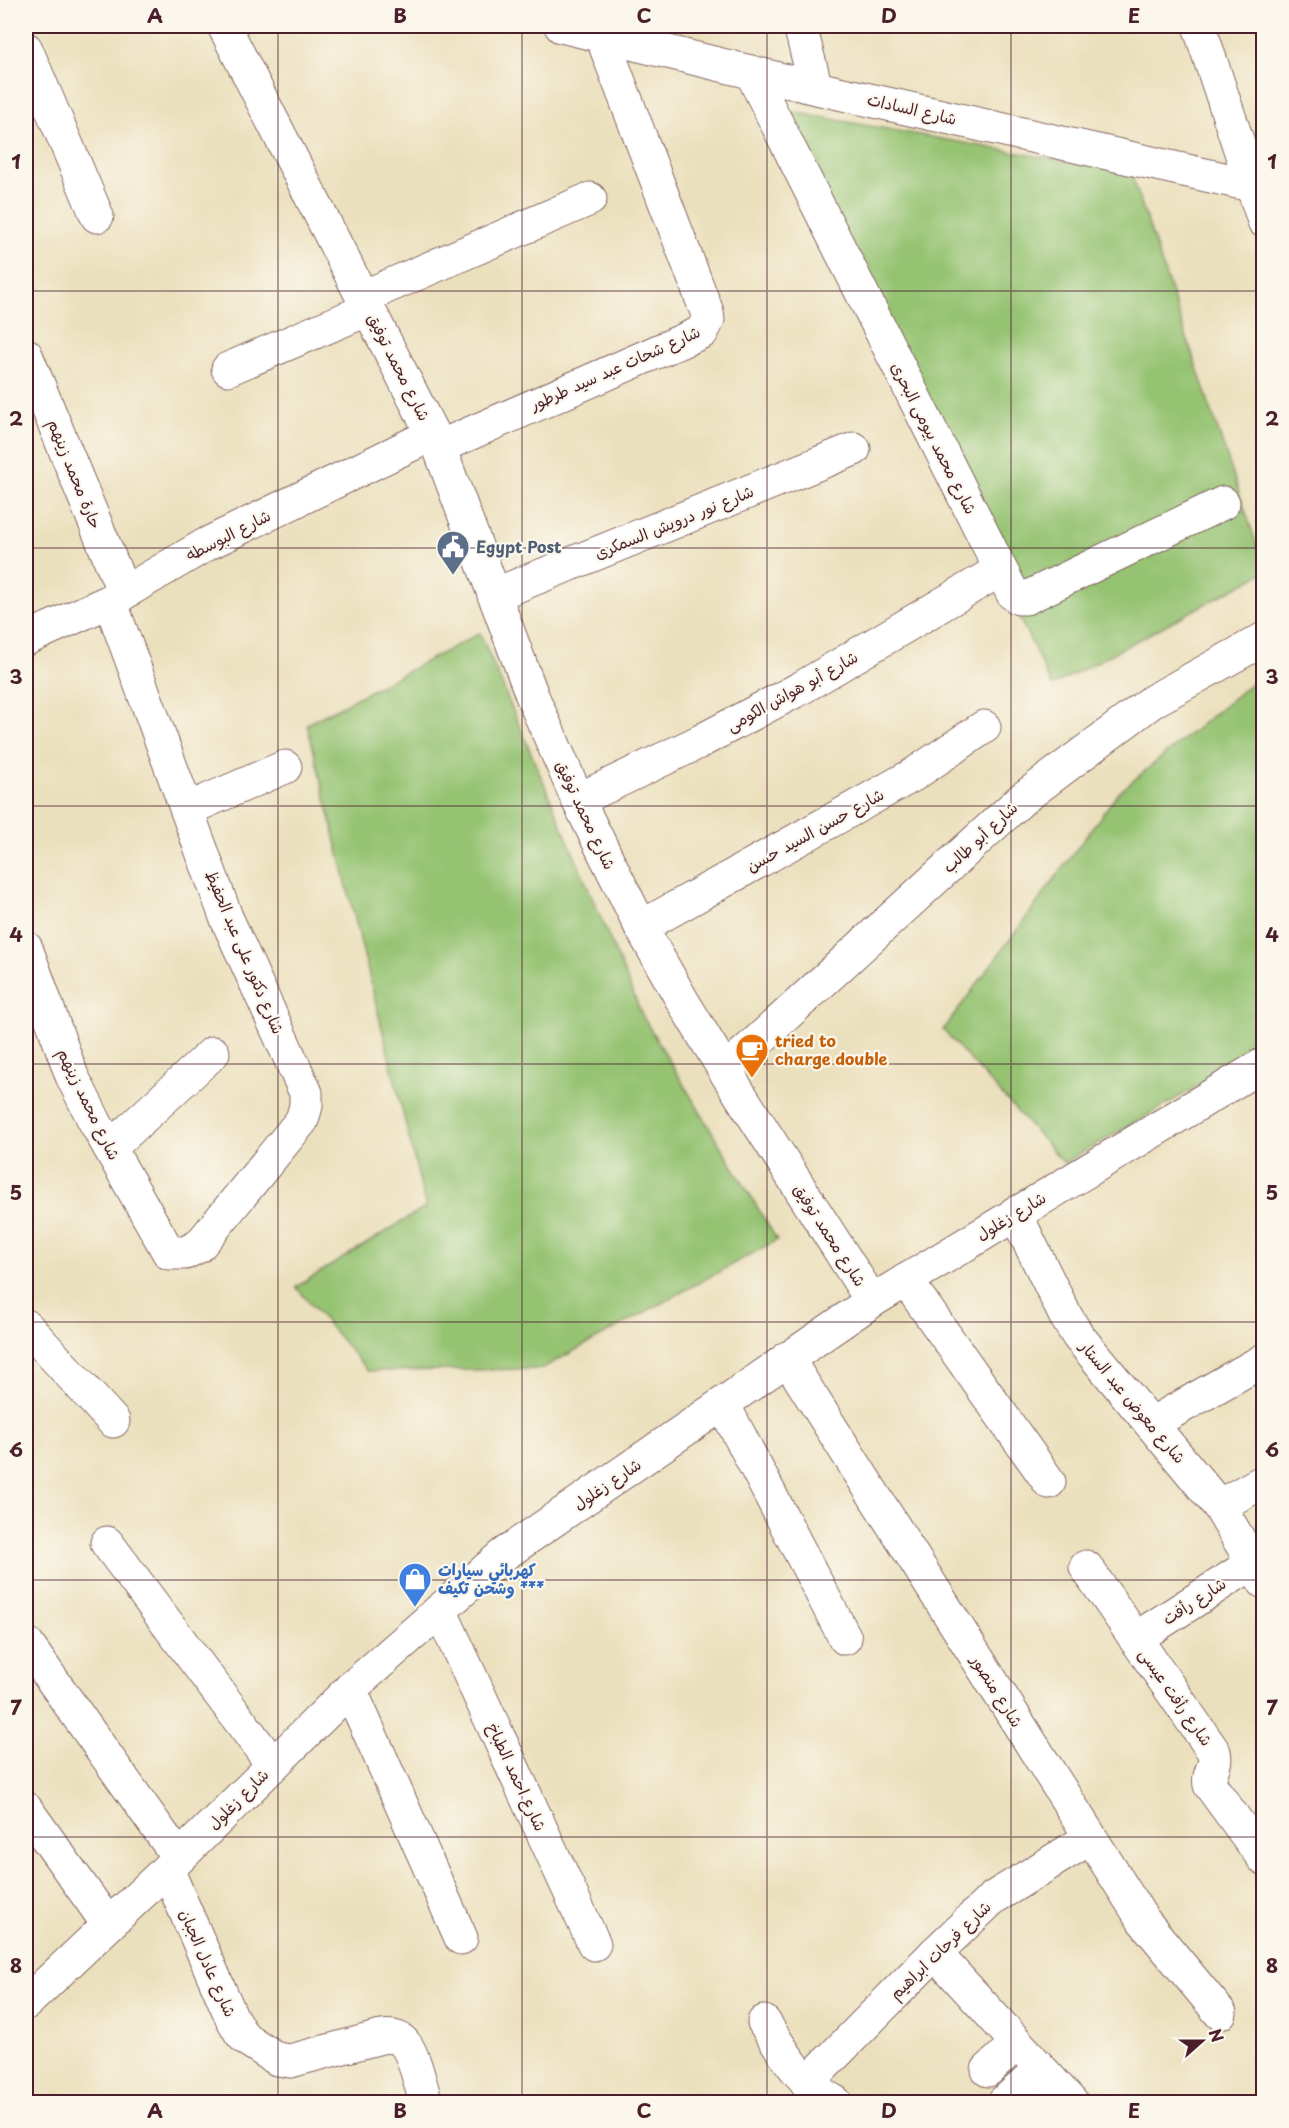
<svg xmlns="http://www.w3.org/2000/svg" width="1289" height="2128" font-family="'Playpen Sans','Playpen Sans Arabic',sans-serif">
<rect width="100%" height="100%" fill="#fbf7ec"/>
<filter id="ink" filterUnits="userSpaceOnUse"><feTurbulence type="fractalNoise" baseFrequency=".0167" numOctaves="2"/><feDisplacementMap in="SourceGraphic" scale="12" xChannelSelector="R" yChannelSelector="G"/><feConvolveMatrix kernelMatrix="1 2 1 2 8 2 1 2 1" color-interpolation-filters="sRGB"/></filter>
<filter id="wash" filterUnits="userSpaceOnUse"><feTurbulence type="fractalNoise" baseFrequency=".008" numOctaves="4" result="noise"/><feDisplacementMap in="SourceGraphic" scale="24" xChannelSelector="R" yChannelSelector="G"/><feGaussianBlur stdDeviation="1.35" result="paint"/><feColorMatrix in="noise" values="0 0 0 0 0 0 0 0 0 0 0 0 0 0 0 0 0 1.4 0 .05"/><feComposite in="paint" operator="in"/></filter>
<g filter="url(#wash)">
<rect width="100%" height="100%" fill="#ebe0bd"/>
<g fill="#95c372" stroke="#70714e" stroke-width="1.5">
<path d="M776,109L1131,173L1263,563V573L1052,686Z"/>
<path d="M480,633L643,1017L777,1240L541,1369L368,1371L296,1287L426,1207L307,724Z"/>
<path d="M1263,679V1049L1064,1163L943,1030L1118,793L1252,683Z"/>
</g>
</g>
<g filter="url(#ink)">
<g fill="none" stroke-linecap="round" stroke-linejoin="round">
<g stroke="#82635e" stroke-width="35">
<g id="minor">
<path d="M224,26L439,447L533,698L578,800L641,927L682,1000L725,1071L872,1301"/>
<path d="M561,26L816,88L1264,188"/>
<path d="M800,26L816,88"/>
<path d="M1199,26L1264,221"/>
<path d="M26,49L97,216"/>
<path d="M751,72L1013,594L1019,598H1026L1223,503"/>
<path d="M363,297L590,199"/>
<path d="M26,355L124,593"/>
<path d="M228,369L369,309"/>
<path d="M439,447L702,332L708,320L707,312L602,37"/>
<path d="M494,595L854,449"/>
<path d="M26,639L110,601L207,544L433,434"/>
<path d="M578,800L697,743L801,688L1000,570"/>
<path d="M188,809L285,767"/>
<path d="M641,927L913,775L984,727"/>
<path d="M26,948L72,1076L95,1122L169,1253H185L199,1246L302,1120L306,1106V1093L226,917L110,601"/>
<path d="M725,1071L1022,799L1153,701L1264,639"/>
<path d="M110,1148L213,1053"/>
<path d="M1015,1213L1065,1315L1078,1336L1219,1506L1264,1582"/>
<path d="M906,1280L1049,1482"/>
<path d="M26,1326L113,1421"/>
<path d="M787,1358L1143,1920L1220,2013"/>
<path d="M723,1404L845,1638"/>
<path d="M1151,1424L1264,1360"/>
<path d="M1219,1506L1264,1481"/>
<path d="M107,1543L273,1765"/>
<path d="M1086,1567L1214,1752C1218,1766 1207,1773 1210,1785L1264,1859"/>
<path d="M440,1610L594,1944"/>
<path d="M1135,1639L1253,1563"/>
<path d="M26,1643L179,1858"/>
<path d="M350,1689L461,1938"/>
<path d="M26,1809L108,1924"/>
<path d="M167,1869L231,2016L240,2032L246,2039L277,2059L290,2061L381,2037C389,2036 398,2036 404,2043C414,2053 421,2088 426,2102"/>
<path d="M935,1953L1071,2102"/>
<path d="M26,2003L179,1858L350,1689L503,1555L872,1301L1264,1064"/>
<path d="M764,2022C784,2053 801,2085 835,2102"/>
<path d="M988,2070L1017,2043"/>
<path d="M807,2083L935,1953L993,1898L1090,1838"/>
<path d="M1004,2102L1041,2070"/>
</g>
</g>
<use href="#minor" stroke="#fff" stroke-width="33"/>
</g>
</g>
<path fill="none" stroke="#4a1f2b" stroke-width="1.5" stroke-opacity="0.55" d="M278,26V2102M522,26V2102M767,26V2102M1011,26V2102M26,291H1264M26,548H1264M26,806H1264M26,1064H1264M26,1322H1264M26,1580H1264M26,1837H1264"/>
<defs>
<g id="civic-pin" transform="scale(1.725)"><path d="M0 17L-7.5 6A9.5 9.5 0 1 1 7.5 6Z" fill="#5c6f8a" stroke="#fbf7ec"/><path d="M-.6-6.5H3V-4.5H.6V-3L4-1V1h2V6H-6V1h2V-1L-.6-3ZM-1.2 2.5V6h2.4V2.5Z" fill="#fff"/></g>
<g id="cafe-pin" transform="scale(1.725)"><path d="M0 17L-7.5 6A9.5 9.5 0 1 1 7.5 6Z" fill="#e8710a" stroke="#fbf7ec"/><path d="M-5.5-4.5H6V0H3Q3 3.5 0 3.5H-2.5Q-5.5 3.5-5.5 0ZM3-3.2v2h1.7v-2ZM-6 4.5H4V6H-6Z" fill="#fff"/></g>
<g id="shop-pin" transform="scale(1.725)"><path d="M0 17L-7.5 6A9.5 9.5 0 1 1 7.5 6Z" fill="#3f7fe0" stroke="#fbf7ec"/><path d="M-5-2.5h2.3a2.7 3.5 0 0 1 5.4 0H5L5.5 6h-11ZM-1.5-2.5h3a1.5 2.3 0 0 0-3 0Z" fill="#fff"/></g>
</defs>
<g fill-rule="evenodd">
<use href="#civic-pin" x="453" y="547"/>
<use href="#cafe-pin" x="752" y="1050"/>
<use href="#shop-pin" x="415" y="1579"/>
</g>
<g text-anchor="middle" stroke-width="4.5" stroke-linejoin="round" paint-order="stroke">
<g font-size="16" fill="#4a1f2b" stroke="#fbf7ec">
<text transform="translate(912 109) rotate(13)" y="6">شارع السادات</text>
<text transform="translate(399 367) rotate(63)" y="6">شارع محمد توفيق</text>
<text transform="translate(615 368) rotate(-24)" y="6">شارع شحات عبد سيد طرطور</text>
<text transform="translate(934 438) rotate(63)" y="6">شارع محمد بيومى البحرى</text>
<text transform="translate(75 474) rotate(68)" y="6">حارة محمد زينهم</text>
<text transform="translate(674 522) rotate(-22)" y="6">شارع نور درويش السمكرى</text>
<text transform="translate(228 535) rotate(-27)" y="6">شارع البوسطه</text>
<text transform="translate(792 691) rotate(-29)" y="6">شارع أبو هواش الكومى</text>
<text transform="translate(586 815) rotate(65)" y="6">شارع محمد توفيق</text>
<text transform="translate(815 830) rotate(-29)" y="6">شارع حسن السيد حسن</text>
<text transform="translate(980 837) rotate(-43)" y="6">شارع أبو طالب</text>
<text transform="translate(245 952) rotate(67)" y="6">شارع دكتور على عبد الحفيظ</text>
<text transform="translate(89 1104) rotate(64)" y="6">شارع محمد زينهم</text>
<text transform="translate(1011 1216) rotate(-31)" y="6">شارع زغلول</text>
<text transform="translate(830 1235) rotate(57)" y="6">شارع محمد توفيق</text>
<text transform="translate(1133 1402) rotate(50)" y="6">شارع معوض عبد الستار</text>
<text transform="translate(607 1484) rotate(-34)" y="6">شارع زغلول</text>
<text transform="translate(1194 1601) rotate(-33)" y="6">شارع رأفت</text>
<text transform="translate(997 1691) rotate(58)" y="6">شارع منصور</text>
<text transform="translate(1176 1697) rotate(55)" y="6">شارع رأفت عيسى</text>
<text transform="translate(517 1777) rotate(65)" y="6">شارع احمد الطباخ</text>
<text transform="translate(238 1799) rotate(-45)" y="6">شارع زغلول</text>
<text transform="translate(940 1950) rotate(-44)" y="6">شارع فرحات ابراهيم</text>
<text transform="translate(208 1963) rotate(66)" y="6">شارع عادل الجبان</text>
</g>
<g font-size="16" font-weight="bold" fill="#4e5e75" stroke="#fbf7ec" text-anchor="start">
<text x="476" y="553">Egypt Post</text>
</g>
<g font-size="16" font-weight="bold" fill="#c56008" stroke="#fbf7ec" text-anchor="start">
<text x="775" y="1047">tried to<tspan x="775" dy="18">charge double</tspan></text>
</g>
<g font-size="16" font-weight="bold" fill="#366cbe" stroke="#fbf7ec" text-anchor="start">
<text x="438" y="1576">كهربائي سيارات<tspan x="438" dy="18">وشحن تكيف ***</tspan></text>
</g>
</g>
<rect width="1289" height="2128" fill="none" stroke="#fbf7ec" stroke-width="66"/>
<g transform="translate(1202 2041) rotate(69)" stroke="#fbf7ec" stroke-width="4.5" paint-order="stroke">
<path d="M0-4.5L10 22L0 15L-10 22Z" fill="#4a1f2b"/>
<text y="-9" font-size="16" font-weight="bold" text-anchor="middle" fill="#4a1f2b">N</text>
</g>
<rect x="33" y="33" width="1223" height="2062" fill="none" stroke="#4a1f2b" stroke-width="2"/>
<g font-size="20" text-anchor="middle" font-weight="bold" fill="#4a1f2b">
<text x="155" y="23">A</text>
<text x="400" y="23">B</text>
<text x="644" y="23">C</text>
<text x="889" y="23">D</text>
<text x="1134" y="23">E</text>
<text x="16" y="169">1</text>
<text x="1272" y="169">1</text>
<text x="16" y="426">2</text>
<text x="1272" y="426">2</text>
<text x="16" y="684">3</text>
<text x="1272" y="684">3</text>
<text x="16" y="942">4</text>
<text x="1272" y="942">4</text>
<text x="16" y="1200">5</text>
<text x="1272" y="1200">5</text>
<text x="16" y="1457">6</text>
<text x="1272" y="1457">6</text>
<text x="16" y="1715">7</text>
<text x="1272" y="1715">7</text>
<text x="16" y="1973">8</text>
<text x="1272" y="1973">8</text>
<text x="155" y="2118">A</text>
<text x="400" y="2118">B</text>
<text x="644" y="2118">C</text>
<text x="889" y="2118">D</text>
<text x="1134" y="2118">E</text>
</g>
</svg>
